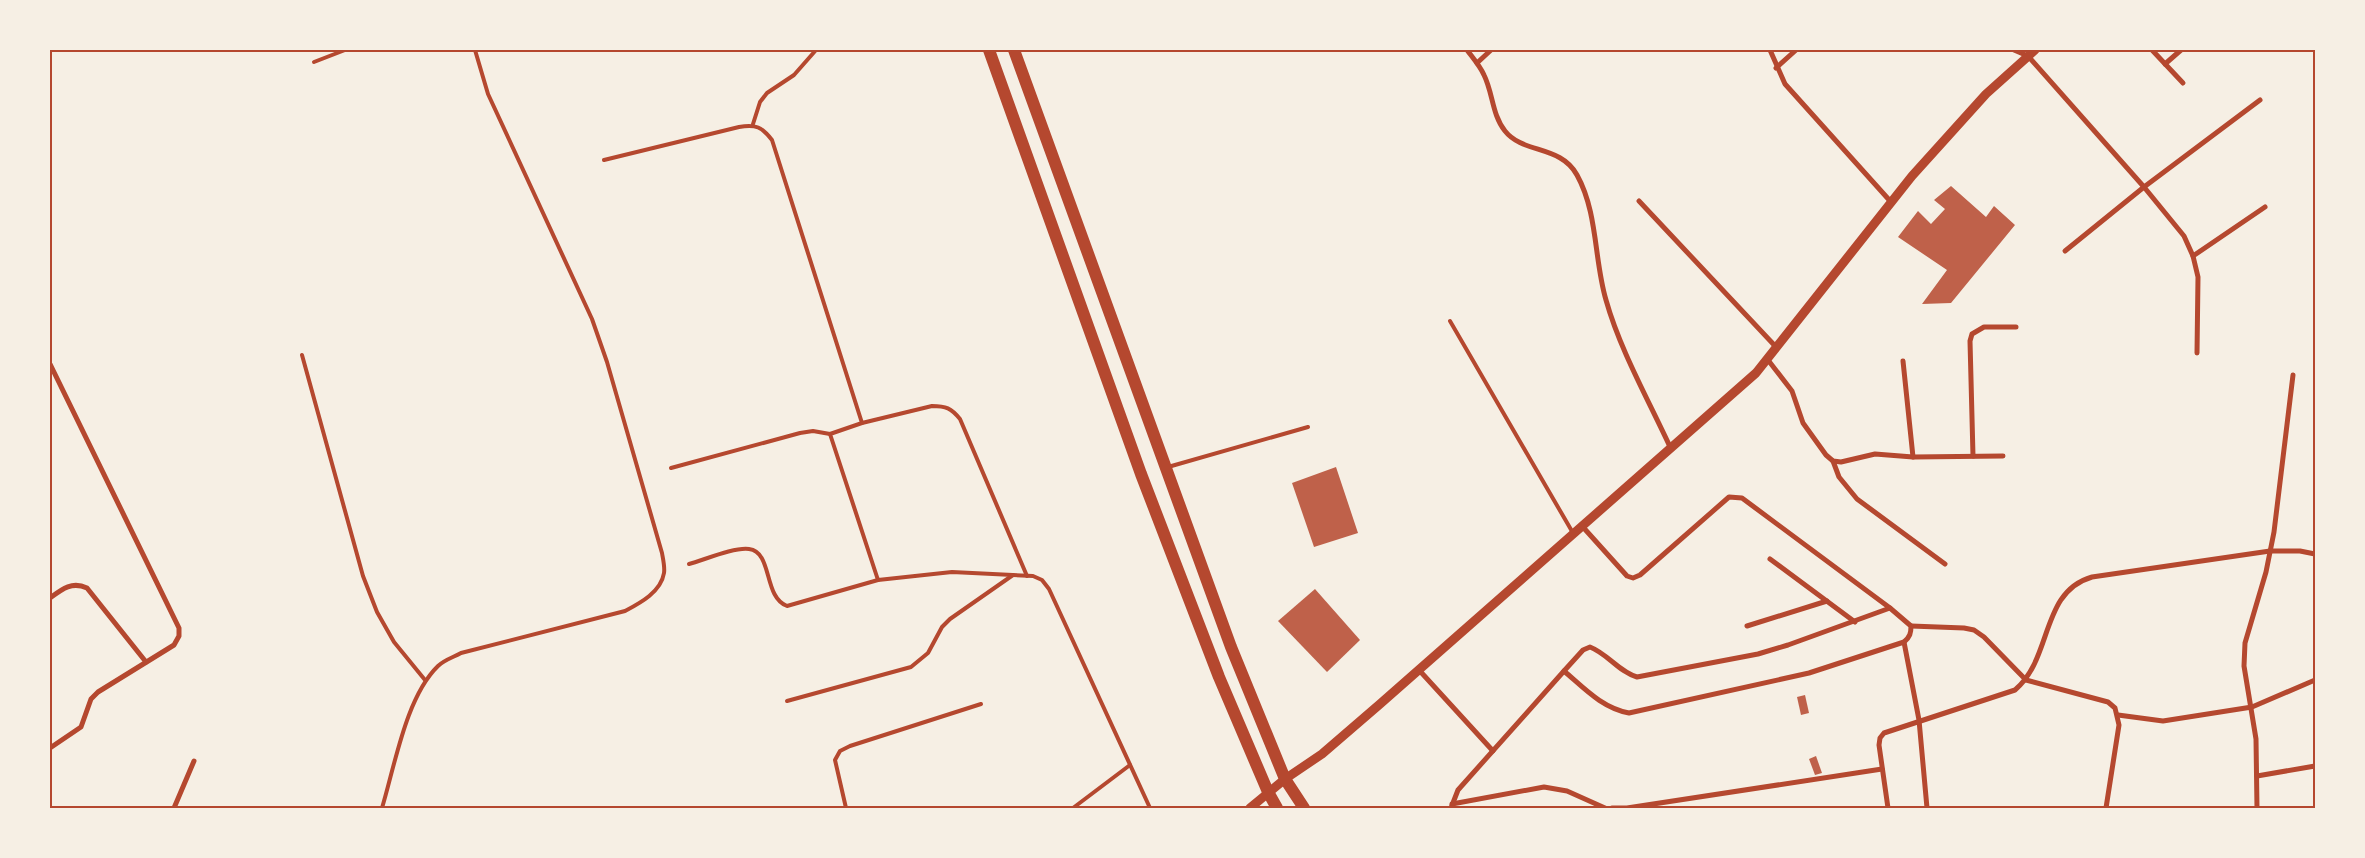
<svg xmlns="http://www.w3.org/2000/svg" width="2365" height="858" font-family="Manrope,sans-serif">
<rect width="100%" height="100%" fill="#f6efe4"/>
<g fill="#bf614a">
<path d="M1951,186L1986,217L1994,206L2015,225L1951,303L1922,304L1947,270L1898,237L1918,211L1931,224L1945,209L1934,200Z"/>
<path d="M1336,467L1358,533L1314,547L1292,483Z"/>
<path d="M1315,589L1360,640L1327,672L1278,621Z"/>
<path d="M1805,695L1809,713L1801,715L1797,697Z"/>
<path d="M1816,756L1822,773L1815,775L1809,759Z"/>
</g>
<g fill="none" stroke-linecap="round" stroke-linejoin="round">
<g stroke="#b5482f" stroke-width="4">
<path d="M314,62L345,50"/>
<path d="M753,124L760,102L767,93L794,75L816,50"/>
<path d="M604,160L739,127C756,124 762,127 772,140L862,423L830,434L878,580L952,572L1033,576L1042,580L1049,589L1150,808"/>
<path d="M1450,321L1573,533"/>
<path d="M302,355L363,576L377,612L394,642L425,680"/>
<path d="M862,423L932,406C946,406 951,408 960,419L1027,576"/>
<path d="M1168,467L1308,427"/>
<path d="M671,468L800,433L813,431L830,434"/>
<path d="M689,564C704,560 734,547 749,549C773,552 763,597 787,606L878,580"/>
<path d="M787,701L911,667L928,653L942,627L950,619L1013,575"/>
<path d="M382,808C395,765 406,697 438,666C444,660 454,657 461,653L625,611C640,603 661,592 664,573C665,567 663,559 662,553L607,362L592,319L488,94L475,50"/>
<path d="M846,808L835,760L840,751L850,746L981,704"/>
<path d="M1073,808L1130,765"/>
</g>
<g stroke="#b5482f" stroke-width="5">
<path d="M1467,50C1473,58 1480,66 1484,75C1493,93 1492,115 1505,131C1523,154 1561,145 1577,175C1598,213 1594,260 1606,300C1620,350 1649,401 1671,449"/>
<path d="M1770,50L1785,84L1891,202"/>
<path d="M2014,50L2028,56L2144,187L2184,236L2193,256L2198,277L2197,353"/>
<path d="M2152,50L2183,83"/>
<path d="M1477,63L1491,50"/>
<path d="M2165,64L2181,50"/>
<path d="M1776,68L1796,50"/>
<path d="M1639,201L1777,348"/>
<path d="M2065,251L2144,187L2260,100"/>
<path d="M2193,256L2265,207"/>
<path d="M1768,360L1792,391L1803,423L1826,455L1833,461L1841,462L1875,454L1913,457L2003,456"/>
<path d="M1903,361L1913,457"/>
<path d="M50,364L179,628V636L174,645L98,692L91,699L81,727L50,748"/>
<path d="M1973,456L1970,341L1972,334L1984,327H2016"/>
<path d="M1833,461L1839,477L1857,499L1945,564"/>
<path d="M1770,559L1855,622"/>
<path d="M50,598C62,589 72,581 87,588L146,662"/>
<path d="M1747,626L1827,601"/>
<path d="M1911,626L1964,628L1974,630L1984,637L2026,680L2108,702L2115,708L2119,725L2106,808"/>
<path d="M1904,642L1919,720L1927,808"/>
<path d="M1419,670L1493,751"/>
<path d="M1564,671C1584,688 1602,708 1629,713L1809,673L1904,642C1910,637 1911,633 1911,626L1890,608L1742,498L1729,497L1640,575L1633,578L1627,576L1582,526"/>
<path d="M2118,715L2163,721L2252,707L2315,680"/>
<path d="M2257,776L2315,766"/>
<path d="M1452,804L1544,787L1567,791L1605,808"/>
<path d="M174,808L194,761"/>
<path d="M1451,808L1458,790L1564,671L1583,650L1590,647C1608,654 1619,672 1637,677L1758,654L1788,645L1890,608"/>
<path d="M1612,808H1627L1882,769"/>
<path d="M1888,808L1879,745L1880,738L1884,733L2015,690C2053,658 2040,592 2092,577L2270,551H2300L2315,554"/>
<path d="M2257,808L2256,739L2244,666L2245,643L2266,572L2274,532L2293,375"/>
</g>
<path stroke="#b5482f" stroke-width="9" d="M1250,808L1285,779L1322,754L1380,704L1756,373L1912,176L1986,94L2035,50"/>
<g stroke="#b5482f" stroke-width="12">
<path d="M989,50L1141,474L1219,677L1268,792L1277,808"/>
<path d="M1014,50L1231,647L1285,779L1304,808"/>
</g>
</g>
<rect width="2365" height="858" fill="none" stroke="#f6efe4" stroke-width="102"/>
<rect x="51" y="51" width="2263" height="756" fill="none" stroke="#b5482f" stroke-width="2"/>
</svg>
